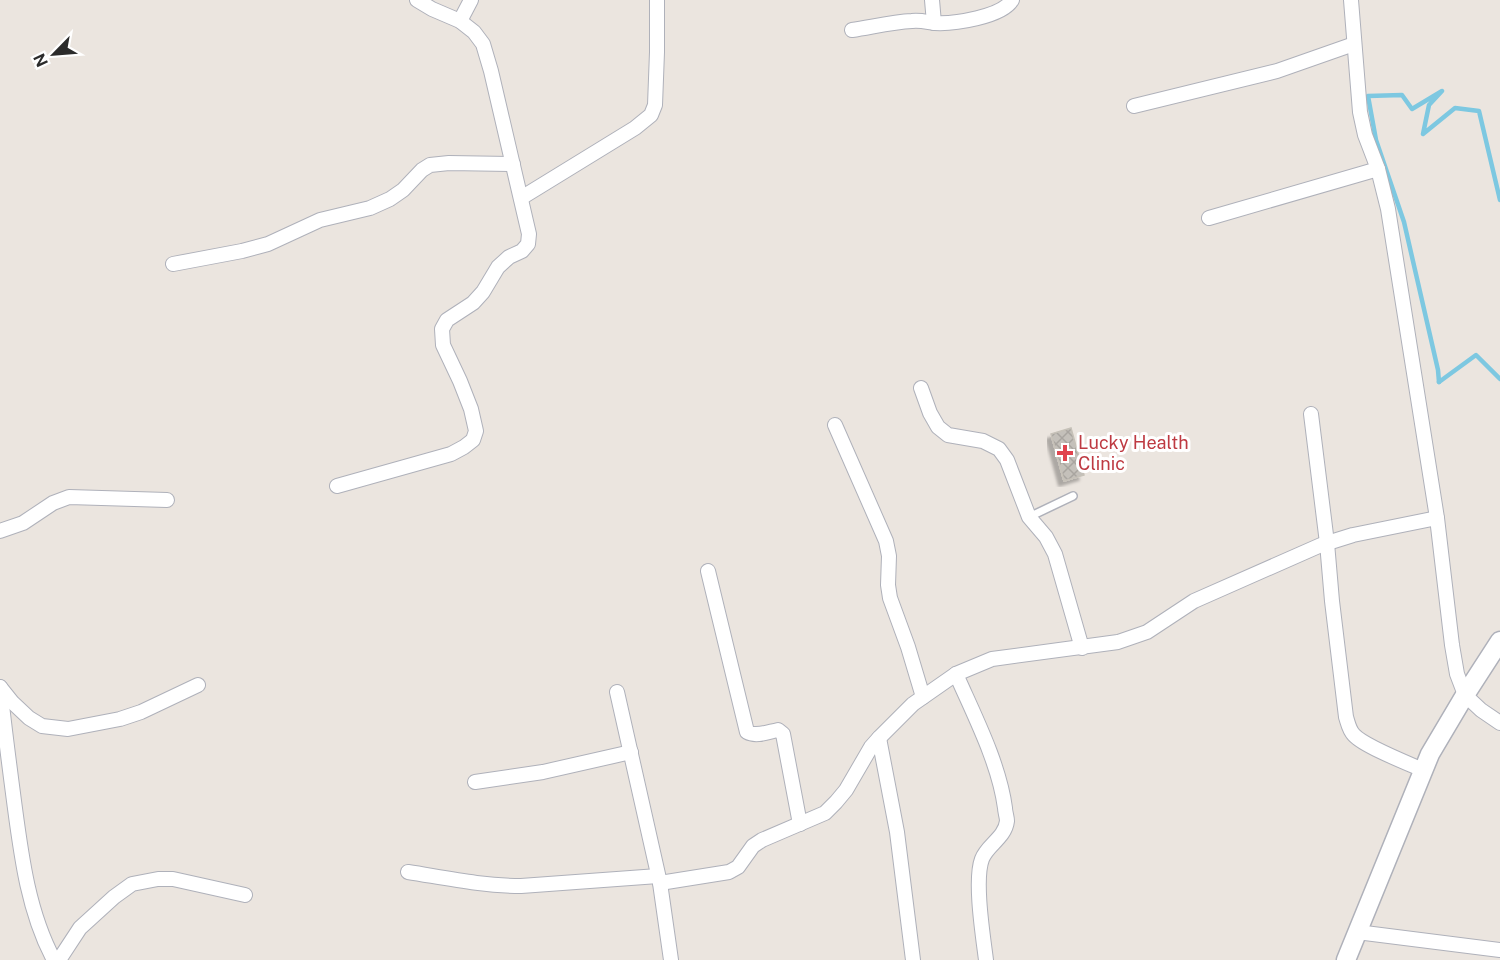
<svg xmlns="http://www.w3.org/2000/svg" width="1500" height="960" font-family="'Public Sans',sans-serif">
<defs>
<pattern id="building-cross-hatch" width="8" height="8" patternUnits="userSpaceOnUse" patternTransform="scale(1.5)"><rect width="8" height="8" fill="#c4c0ba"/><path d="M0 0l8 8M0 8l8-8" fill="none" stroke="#a9a5a0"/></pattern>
<filter id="shadow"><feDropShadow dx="-5" dy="5" stdDeviation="1.5" flood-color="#0004"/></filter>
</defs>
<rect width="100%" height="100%" fill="#ebe5df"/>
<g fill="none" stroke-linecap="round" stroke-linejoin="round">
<g stroke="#7dc8e1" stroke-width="4.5">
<path d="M1439,382L1438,370L1404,222L1376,140L1368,96L1402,95L1412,109L1442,91L1429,105L1423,134L1455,108L1479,111L1500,200"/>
<path d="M1439,382L1476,355L1500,379"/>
</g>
</g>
<path fill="url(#building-cross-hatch)" stroke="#c6c1b8" stroke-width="1.5" filter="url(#shadow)" d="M1071,428L1084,475L1064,481L1051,434Z"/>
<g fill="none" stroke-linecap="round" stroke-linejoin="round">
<g stroke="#afb1ba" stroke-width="10">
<path id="lane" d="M1029,517L1073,496"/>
</g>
<g stroke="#afb1ba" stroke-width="16">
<g id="street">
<path d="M932,0L934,23"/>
<path d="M1351,0L1360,112L1365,135L1378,169L1388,209L1437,518L1452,645L1457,674L1465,695L1481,710L1500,723"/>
<path d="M460,21L471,0"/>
<path d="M852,30C872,27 892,22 912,21C920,20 927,22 935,23C954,24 1002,17 1012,0"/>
<path d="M1134,106L1277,71L1354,44"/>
<path d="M521,198L635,128L651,115L655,105L657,52V0"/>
<path d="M1209,218L1378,169"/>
<path d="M173,264L242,251L268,244L320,220L370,208L390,199L403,190L422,170L430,165L449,163L513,164"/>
<path d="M921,388L930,413L938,427L948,435L983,441L999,449L1007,460L1029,517L1046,537L1055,554L1082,648"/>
<path d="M1311,414L1327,543L1332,601L1346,717C1348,723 1349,730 1354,735C1364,746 1407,763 1423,770"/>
<path d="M835,425L886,541L889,556L888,585L890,598L908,647L923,697"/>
<path d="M337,486L451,454L464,447L473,440L476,431L471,409L460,381L443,345L442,329L447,320L473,303L483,292L498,267L509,257L522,251L528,244L529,234L491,71L483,44L474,32L460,21L432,9L417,0"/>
<path d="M0,531L23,523L53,503L69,497L167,500"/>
<path d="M708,571L747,732C756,737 768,732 778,730L783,734L800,824"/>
<path d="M956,674C974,715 999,763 1005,808C1005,812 1007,817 1007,821C1005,838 987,845 982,859C974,880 983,936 986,960"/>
<path d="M0,687C4,725 9,763 14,801C21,854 28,912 54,960"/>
<path d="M0,687L12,702L29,718L42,726L68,729L120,719L141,712L198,685"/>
<path d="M617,692L660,883L671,960"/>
<path d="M879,738L897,832L913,960"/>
<path d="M475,782L543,772L631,752"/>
<path d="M408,872C446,878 483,886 521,886L658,876"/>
<path d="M660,883L729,872L738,867L753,846L762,840L825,813L836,802L846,790L871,747L879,738L913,704L956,674L992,659L1118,642L1147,632L1194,601L1321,545L1353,535L1437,518"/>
<path d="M1357,932L1500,950"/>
<path d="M59,960L80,928L114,897L132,884L158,879H173L245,895"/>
</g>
</g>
<g stroke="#afb1ba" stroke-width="21">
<path id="secondary" d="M1346,960L1430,754L1465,695L1500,641"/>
</g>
<use href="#lane" stroke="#fff" stroke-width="7"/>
<use href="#street" stroke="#fff" stroke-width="14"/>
<use href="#secondary" stroke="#fff" stroke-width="18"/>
</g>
<path fill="#e0444e" stroke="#fff" stroke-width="2" d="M1062 444h6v6h6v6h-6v6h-6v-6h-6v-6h6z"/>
<g text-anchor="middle" stroke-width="6" stroke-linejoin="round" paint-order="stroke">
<g font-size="18" fill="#be3a42" stroke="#fff" text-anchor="start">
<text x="1078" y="449">Lucky Health<tspan x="1078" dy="21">Clinic</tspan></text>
</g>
</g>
<g transform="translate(54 54) rotate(245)" stroke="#ffffff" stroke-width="4.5" paint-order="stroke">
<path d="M0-4.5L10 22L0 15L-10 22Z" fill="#2b2b2b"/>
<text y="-9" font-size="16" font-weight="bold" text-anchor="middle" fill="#2b2b2b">N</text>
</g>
</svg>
